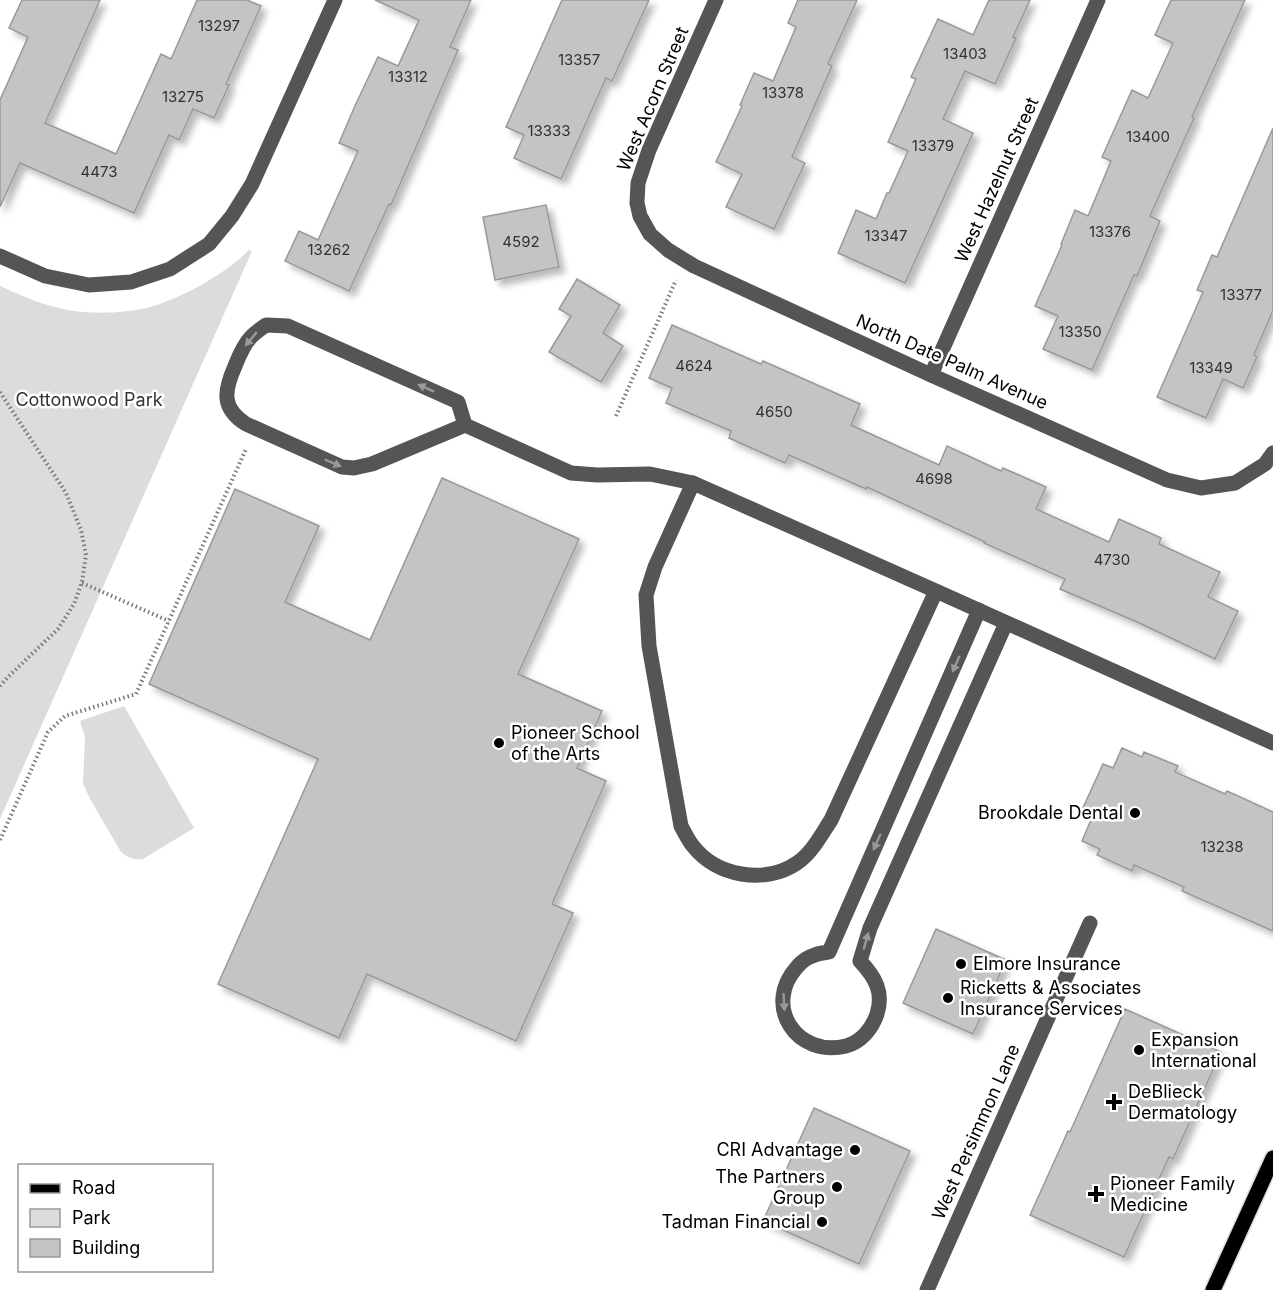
<svg xmlns="http://www.w3.org/2000/svg" width="1273" height="1290" font-family="Inter,sans-serif">
<defs>
<filter id="shadow"><feDropShadow dx="5.5" dy="5.5" stdDeviation="3" flood-color="#0004"/></filter>
</defs>
<rect width="100%" height="100%" fill="#fff"/>
<g fill="#dcdcdc">
<path d="M249,250L252,251L0,819V286C24,297 47,307 74,311C95,314 125,313 146,308C179,300 226,274 249,250Z"/>
<path d="M124,706L194,828L143,859C134,860 128,858 121,852L90,799L83,783L85,737L80,721Z"/>
</g>
<g fill="#c4c4c4" stroke="#999" stroke-width="1.5" filter="url(#shadow)">
<path d="M22,0H100L45,123L116,154L161,54L171,59L197,0H247L261,6L226,84L229,85L214,118L193,109L179,140L169,135L134,213L20,163L0,207V100L28,37L9,28Z"/>
<path d="M375,0H471L450,47L458,50L391,205L389,204L349,291L285,261L299,231L318,240L358,151L339,143L354,108L378,57L398,66L419,20Z"/>
<path d="M562,0H649L612,81L606,78L561,179L514,158L524,135L506,127Z"/>
<path d="M798,0H857L828,64L832,66L792,157L805,163L774,229L726,207L742,174L716,162L742,106L740,105L754,73L773,81L796,27L788,23Z"/>
<path d="M989,0H1030L1013,37L1016,38L995,84L965,71L943,119L973,133L905,283L838,253L856,210L876,219L887,193H889L908,151L888,142L916,79L911,77L938,19L973,35Z"/>
<path d="M1171,0H1245L1192,117L1194,118L1150,216L1160,221L1137,276L1134,275L1092,370L1043,349L1058,316L1035,306L1062,245L1061,244L1075,210L1088,216L1111,161L1102,157L1132,90L1148,98L1173,43L1155,35Z"/>
<path d="M1273,128V310L1254,355L1257,357L1243,388L1223,379L1206,418L1157,397L1203,292L1197,290L1212,255L1217,257Z"/>
<path d="M546,205L559,267L495,280L483,217Z"/>
<path d="M577,279L620,305L603,333L623,346L601,382L549,352L571,316L559,309Z"/>
<path d="M672,325L761,364L763,361L860,404L851,425L939,465L947,446L1001,471L1003,468L1046,487L1036,509L1109,542L1119,519L1161,538L1159,544L1220,572L1208,597L1238,611L1215,659L1137,622L1060,589L1065,579L984,543L985,542L867,487L866,489L789,455L785,463L729,438L731,431L666,403L672,388L649,378Z"/>
<path d="M442,478L579,539L518,674L602,711L577,768L606,781L552,904L573,913L516,1041L367,974L339,1038L218,984L318,759L149,684L235,489L319,526L285,602L370,640Z"/>
<path d="M1122,748L1142,757L1144,752L1178,766L1175,772L1225,794L1227,791L1273,812V931L1182,891L1184,887L1134,865L1132,871L1097,855L1100,849L1082,841L1093,815L1082,810L1103,764L1113,768Z"/>
<path d="M936,929L1006,960L973,1034L903,1003Z"/>
<path d="M1125,1009L1221,1052L1173,1159L1169,1157L1124,1257L1030,1215L1068,1131L1070,1132Z"/>
<path d="M814,1108L910,1151L859,1264L763,1221Z"/>
</g>
<g fill="none" stroke-linecap="round" stroke-linejoin="round">
<g stroke="#dbdbdb" stroke-width="18">
<path id="major" d="M1213,1290L1273,1158"/>
</g>
<g stroke="#777" stroke-width="4" stroke-dasharray="1.5 3" stroke-linecap="butt">
<path d="M0,392L66,493L81,530L86,555L82,582L74,604L58,629L8,677L0,686"/>
<path d="M616,416L676,280"/>
<path d="M82,583L169,621"/>
<path d="M0,840L48,732L65,716L136,694L246,449"/>
</g>
<g stroke="#555" stroke-width="15">
<path d="M716,0L649,150L638,183L637,203L640,216L650,234L668,250L694,266L931,375L1167,480L1201,488L1235,483L1265,464L1273,453"/>
<path d="M0,256L45,276L89,285L131,282L170,269L209,244L232,216L252,184L335,0"/>
<path d="M931,375L1098,0"/>
<path d="M465,425L458,402L288,326L266,325C262,328 256,332 251,337C244,344 239,356 235,366C224,391 221,408 246,424L342,467L354,468L372,464L465,425L571,473L597,475L650,474L693,483"/>
<path d="M936,591L831,820C821,835 812,853 797,863C765,885 716,876 693,846C688,840 685,833 681,826L649,646L646,595L655,567L693,483L936,591L1273,743"/>
<path d="M979,610L829,952C824,953 819,953 815,955C808,957 801,962 797,967C762,1006 797,1058 846,1046C861,1042 872,1029 877,1014C884,992 875,977 860,961L870,928L1006,623"/>
<path d="M927,1290L1090,923"/>
</g>
<use href="#major" stroke="#000" stroke-width="15"/>
</g>
<defs><path id="oneway-solid" d="M-6-.8H1V-3.2L6.5 0L1 3.2V.8H-6Z" transform="scale(1.5)"/></defs>
<g fill="#999">
<use href="#oneway-solid" transform="translate(251 339) rotate(130)"/>
<use href="#oneway-solid" transform="translate(426 388) rotate(-156)"/>
<use href="#oneway-solid" transform="translate(333 463) rotate(23)"/>
<use href="#oneway-solid" transform="translate(956 664) rotate(114)"/>
<use href="#oneway-solid" transform="translate(877 842) rotate(114)"/>
<use href="#oneway-solid" transform="translate(866 941) rotate(-74)"/>
<use href="#oneway-solid" transform="translate(784 1002) rotate(87)"/>
</g>
<g fill="#000" stroke="#fff" stroke-width="2">
<circle cx="499" cy="743" r="6"/>
<circle cx="1135" cy="813" r="6"/>
<circle cx="961" cy="964" r="6"/>
<circle cx="948" cy="998" r="6"/>
<circle cx="1139" cy="1050" r="6"/>
<path d="M1111 1093h6v6h6v6h-6v6h-6v-6h-6v-6h6z"/>
<circle cx="855" cy="1150" r="6"/>
<circle cx="837" cy="1187" r="6"/>
<path d="M1093 1185h6v6h6v6h-6v6h-6v-6h-6v-6h6z"/>
<circle cx="822" cy="1222" r="6"/>
</g>
<g text-anchor="middle" stroke-width="5" stroke-linejoin="round" paint-order="stroke">
<g font-size="15" fill="#313131">
<text x="219" y="31">13297</text>
<text x="965" y="59">13403</text>
<text x="579" y="65">13357</text>
<text x="408" y="82">13312</text>
<text x="783" y="98">13378</text>
<text x="183" y="102">13275</text>
<text x="549" y="136">13333</text>
<text x="1148" y="142">13400</text>
<text x="933" y="151">13379</text>
<text x="99" y="177">4473</text>
<text x="1110" y="237">13376</text>
<text x="886" y="241">13347</text>
<text x="521" y="247">4592</text>
<text x="329" y="255">13262</text>
<text x="1241" y="300">13377</text>
<text x="1080" y="337">13350</text>
<text x="694" y="371">4624</text>
<text x="1211" y="373">13349</text>
<text x="774" y="417">4650</text>
<text x="934" y="484">4698</text>
<text x="1112" y="565">4730</text>
<text x="1222" y="852">13238</text>
</g>
<g font-size="18" fill="#000" stroke="#fff">
<text transform="translate(653 99) rotate(-67)" y="6">West Acorn Street</text>
<text transform="translate(997 180) rotate(-66)" y="6">West Hazelnut Street</text>
<text transform="translate(952 362) rotate(24)" y="6">North Date Palm Avenue</text>
<text transform="translate(976 1132) rotate(-66)" y="6">West Persimmon Lane</text>
</g>
<g font-size="18" fill="#333" stroke="#fff">
<text x="89" y="406">Cottonwood Park</text>
</g>
<g font-size="18" fill="#000" stroke="#fff" text-anchor="start">
<text x="511" y="739">Pioneer School<tspan x="511" dy="21">of the Arts</tspan></text>
<text x="1123" y="819" text-anchor="end">Brookdale Dental</text>
<text x="973" y="970">Elmore Insurance</text>
<text x="960" y="994">Ricketts &amp; Associates<tspan x="960" dy="21">Insurance Services</tspan></text>
<text x="1151" y="1046">Expansion<tspan x="1151" dy="21">International</tspan></text>
<text x="1128" y="1098">DeBlieck<tspan x="1128" dy="21">Dermatology</tspan></text>
<text x="843" y="1156" text-anchor="end">CRI Advantage</text>
<text x="825" y="1183" text-anchor="end">The Partners<tspan x="825" dy="21">Group</tspan></text>
<text x="1110" y="1190">Pioneer Family<tspan x="1110" dy="21">Medicine</tspan></text>
<text x="810" y="1228" text-anchor="end">Tadman Financial</text>
</g>
</g>
<rect x="18" y="1164" width="195" height="108" fill="#ffffff" stroke="#999999" stroke-width="1.5"/>
<rect x="30" y="1184" width="30" height="9" fill="#000000" stroke="#999999" stroke-width="1.5"/>
<text x="72" y="1194" font-size="18" fill="#000000">Road</text>
<rect x="30" y="1209" width="30" height="18" fill="#dcdcdc" stroke="#999999" stroke-width="1.5"/>
<text x="72" y="1224" font-size="18" fill="#000000">Park</text>
<rect x="30" y="1239" width="30" height="18" fill="#c4c4c4" stroke="#999999" stroke-width="1.5"/>
<text x="72" y="1254" font-size="18" fill="#000000">Building</text>
</svg>
